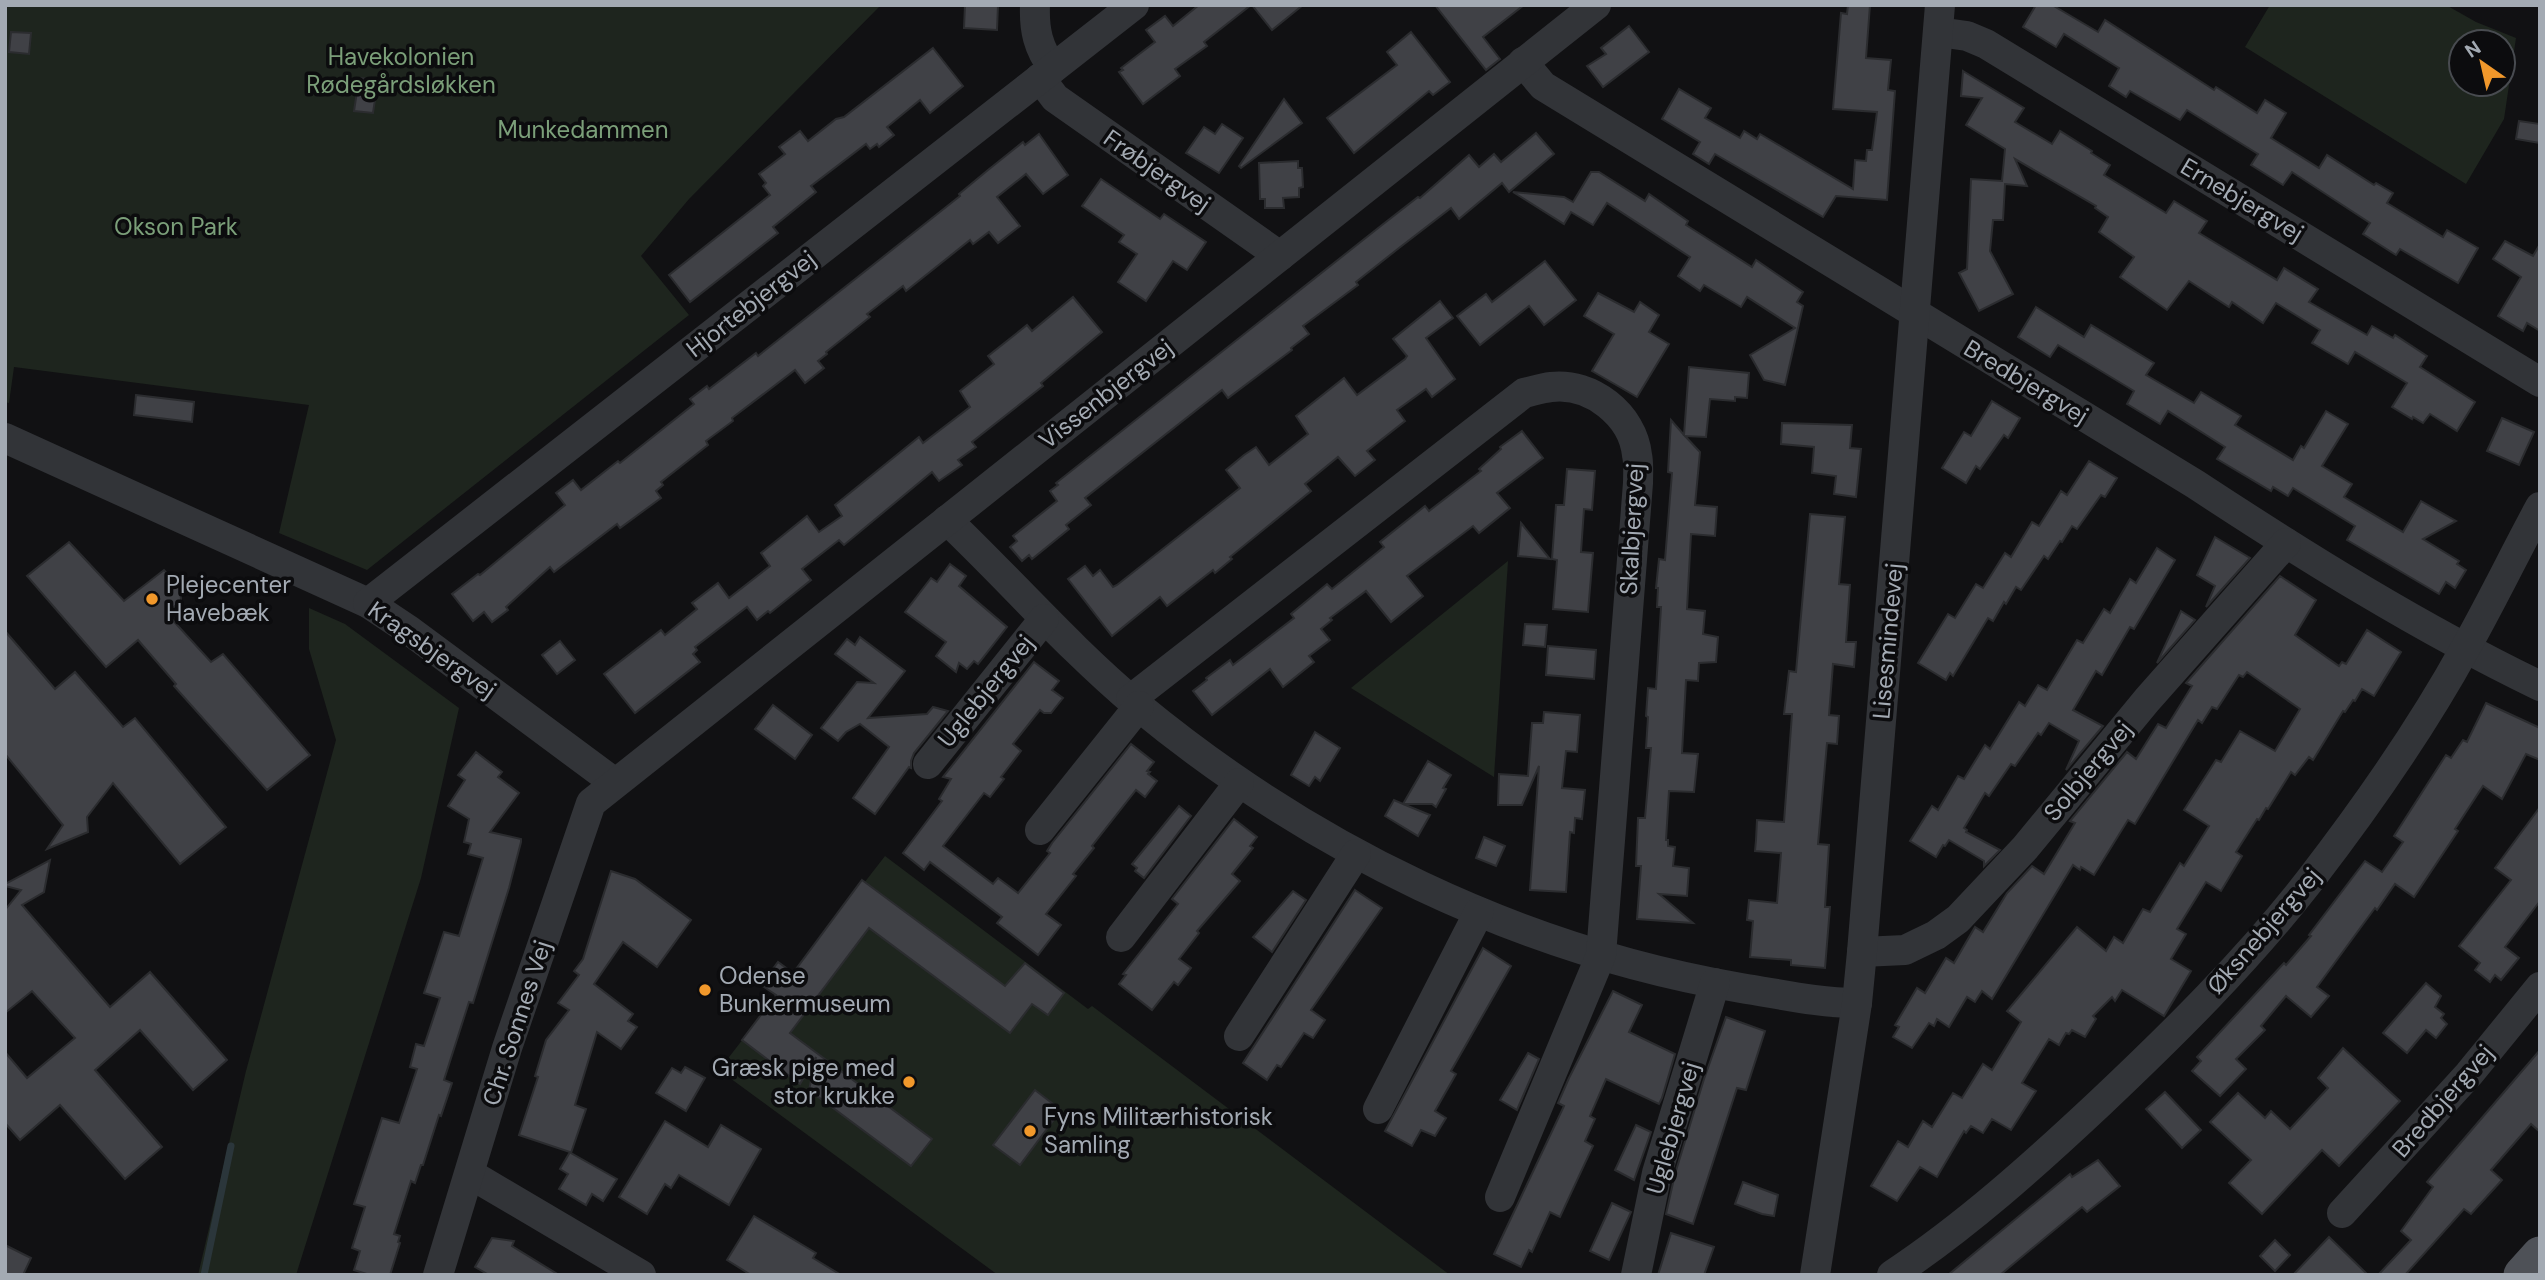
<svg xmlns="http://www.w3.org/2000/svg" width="2545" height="1280" font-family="'DM Sans',sans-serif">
<rect width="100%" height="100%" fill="#111113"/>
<g fill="#1e251e" fill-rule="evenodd">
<path d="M5,5H881L689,199L641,256L689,315L367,570L279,533L309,405L14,367L9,403L5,402Z"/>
<path d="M2270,5H2446L2476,22L2516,38L2504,119L2466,184L2245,47ZM2461,42H2503V84H2461Z"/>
<path d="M1508,561L1494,777L1351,688Z"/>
<path d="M309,608L345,624L459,708L421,878L296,1275H198L246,1071L336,740L309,649Z"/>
<path d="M885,856L1088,1009L1092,1006L1450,1275H998L719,1070Z"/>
</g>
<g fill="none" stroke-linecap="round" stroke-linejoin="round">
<path stroke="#2b363b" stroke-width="7" d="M204,1275L231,1146"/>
</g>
<g fill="#404146" stroke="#2b2c2f" stroke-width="2">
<path d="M965,5H998L997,30L964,28Z"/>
<path d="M1199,5H1251L1204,42L1207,46L1175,69L1180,76L1143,104L1119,72L1123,70L1121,68L1155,42L1146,30L1165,16L1173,26Z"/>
<path d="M1252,5H1303L1272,30Z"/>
<path d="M1435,5H1524L1483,37L1500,59L1486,70Z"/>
<path d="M1848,5H1870L1866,58L1891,60L1888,90L1895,91L1887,200L1836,196L1823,217L1715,154L1709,164L1693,154L1700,142L1662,119L1679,89L1711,108L1705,118L1740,138L1744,131L1757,139L1760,134L1853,189L1855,160L1866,161L1867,150H1872L1877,112L1833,109L1841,13L1847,14Z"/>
<path d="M2036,5H2052L2098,32L2105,20L2214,90L2216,87L2257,113L2265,100L2286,113L2271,138L2319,168L2327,155L2374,185L2376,183L2393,193L2387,203L2443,237L2447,230L2478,248L2458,283L2400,249L2396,255L2363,234L2370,223L2292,172L2283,185L2251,165L2258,154L2187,110L2180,120L2130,91L2126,97L2109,86L2119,68L2064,34L2056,47L2023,27Z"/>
<path d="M1629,26L1649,52L1603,87L1587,66L1606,54L1601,48Z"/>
<path d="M11,32L31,33L29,54L9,52Z"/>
<path d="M1411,32L1450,82L1433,95L1429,91L1354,153L1327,118L1397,65L1387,52Z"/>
<path d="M933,48L963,86L930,113L920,100L887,127L894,135L879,147L877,144L870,149L866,144L811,186L816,192L773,227L778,233L690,302L669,275L770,195L763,186L766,183L759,174L785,154L779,147L800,131L808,141L836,119L844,117Z"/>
<path d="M1963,71L2024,108L2015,122L2052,144L2060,131L2092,151L2091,153L2110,165L2104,175L2166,213L2174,201L2207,221L2199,233L2277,280L2284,268L2318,289L2309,302L2367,335L2372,326L2393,338L2395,335L2427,356L2420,367L2475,402L2457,431L2430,414L2423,423L2413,417L2412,419L2392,407L2407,383L2355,352L2348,364L2312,343L2320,330L2276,303L2263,323L2232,302L2229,307L2189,281L2167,310L2120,277L2134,257L2099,232L2108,217L2095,208L2096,206L2015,159L2027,186L2005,184L2003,220H1993L1990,251L2013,294L1979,311L1959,273L1967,269L1971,179L2002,181L2005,149L1966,125L1982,98L1961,96Z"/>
<path d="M359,78L378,80L373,113L354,111Z"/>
<path d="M1284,99L1302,123L1241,168L1239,166Z"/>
<path d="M2519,121L2540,124V143L2516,139Z"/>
<path d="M1222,124L1243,138L1219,173L1186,153L1204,127L1215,134Z"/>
<path d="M1536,133L1554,154L1509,192L1502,183L1459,219L1451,208L1399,248L1356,282L1358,285L1303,326L1309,334L1291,348L1292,350L1228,398L1222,390L1085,498L1091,505L1066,525L1069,529L1032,559L1029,555L1022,561L1010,547L1017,541L1013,536L1057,501L1050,491L1058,485L1056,483L1382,225L1418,197L1420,198L1469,155L1479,167L1494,154L1501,162Z"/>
<path d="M1039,134L1068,175L1043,194L1026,174L997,197L1020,226L998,243L989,232L973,244L970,240L906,291L903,286L867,314L870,317L826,352L827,354L818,361L824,368L805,383L795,370L732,418L733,421L706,441L708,445L661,482L663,485L656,491L661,498L620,528L617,524L554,572L550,567L506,607L508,610L492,622L484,612L473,621L452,594L478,574L480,575L565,505L556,493L573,480L581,490L618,461L620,463L694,404L690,399L707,386L709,389L756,353L758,356L960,196L959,194L988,170L1023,142L1025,145Z"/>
<path d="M1298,161V168H1302L1303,187L1299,188V197L1283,198L1284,208H1265V199H1260L1259,163Z"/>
<path d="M1591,172H1599L1645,201L1649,194L1688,221L1686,225L1752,267L1756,260L1803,292L1797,302L1803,306L1785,385L1764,380L1750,355L1795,328L1747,297L1741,307L1704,285L1700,291L1678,276L1690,257L1607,203L1593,225L1571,212L1564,224L1513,192L1564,197L1573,202Z"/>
<path d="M1101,179L1160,219L1164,214L1206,242L1187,270L1173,261L1146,301L1118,282L1137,254L1119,242L1124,235L1082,206Z"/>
<path d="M2505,241L2533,256L2540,244V331L2527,323L2523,331L2498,316L2521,277L2493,259Z"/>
<path d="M1545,261L1576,300L1544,325L1529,306L1480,345L1457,316L1486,294L1492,302Z"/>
<path d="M1598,293L1634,312L1640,302L1659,315L1649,332L1669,344L1637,397L1592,371L1614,334L1584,316Z"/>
<path d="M1073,297L1102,332L1041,383L1043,386L972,442L976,447L958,460L962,465L939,481L932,472L844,545L839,540L802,569L811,580L770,613L768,611L757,620L747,607L695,647L697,650L693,654L700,662L635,713L604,674L661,630L665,635L697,609L692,603L718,583L729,598L770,566L761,553L807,516L819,532L842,516L835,505L919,437L923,443L970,407L960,391L994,364L988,356L1027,325L1032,331Z"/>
<path d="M1440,301L1453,318L1426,338L1455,379L1432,397L1426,389L1397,410L1405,421L1367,451L1375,460L1355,476L1338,457L1305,484L1311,491L1230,557L1232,559L1215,573L1213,570L1167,606L1160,597L1112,636L1068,579L1085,566L1093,576L1100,570L1113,587L1117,585L1240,488L1226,470L1244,455L1256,447L1269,465L1308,434L1296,416L1344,378L1357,395L1405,359L1407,356L1393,339Z"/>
<path d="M2036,307L2084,337L2091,325L2154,363L2146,375L2194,403L2201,392L2241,416L2235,425L2293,460L2301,446L2304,448L2326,411L2348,424L2322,466L2352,484L2344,497L2403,532L2421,501L2456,521L2423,539L2459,561L2457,564L2466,570L2455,588L2446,582L2439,594L2347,540L2355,526L2293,488L2288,496L2273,487L2271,491L2217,459L2225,447L2168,411L2160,424L2127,404L2134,391L2058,345L2050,357L2018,337Z"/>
<path d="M1689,367L1749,373L1747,398L1735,397V401L1710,399L1706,437L1685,436L1700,452L1695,505L1717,507L1715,536L1691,534L1687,609L1705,611L1703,634L1718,637L1716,662L1699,663L1698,681L1686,680L1682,753L1698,754L1694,792L1669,791L1666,840H1668V846L1675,847L1673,866L1689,868L1687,896L1659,894L1693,923L1637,919L1641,866H1636L1638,818H1645L1651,748H1646L1648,717L1646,716L1648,688L1656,689L1661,607H1657L1658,588H1656L1659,559L1665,560L1672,473L1668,472L1671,420L1684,435Z"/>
<path d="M136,395L194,402L192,422L134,415Z"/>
<path d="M1992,401L2020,418L2008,438L2004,435L1980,469L1976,466L1966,483L1942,468L1964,432L1971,436Z"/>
<path d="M2502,418L2534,432L2519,465L2487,451Z"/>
<path d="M1782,423L1852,425L1850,448L1861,449L1856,497L1834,494L1836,476L1812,473L1814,447L1781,444Z"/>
<path d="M1522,431L1543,458L1497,493L1510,508L1479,533L1473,526L1407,576L1423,596L1391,622L1366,591L1330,618L1332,620L1321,629L1330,640L1309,656L1314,662L1283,687L1270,669L1212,715L1193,691L1207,680L1206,678L1230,660L1233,665L1294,618L1291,614L1327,584L1332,589L1384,547L1380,542L1425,506L1429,511L1481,471L1479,469L1501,449L1500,447Z"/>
<path d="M2089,461L2117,478L2105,497L2101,495L2077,529L2072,526L2062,542L2060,541L2048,559L2044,556L2021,590L2016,587L2006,604L2004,602L1993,621L1988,618L1953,676L1950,673L1946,680L1918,663L1948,614L1955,618L1976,584L1983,588L2005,553L2011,557L2032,522L2039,526L2061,491L2067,495Z"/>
<path d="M1567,469L1595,471L1592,510L1584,509L1581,552L1593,553L1588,612L1553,609L1557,560L1552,559L1556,505H1564Z"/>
<path d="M1810,514L1845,517L1839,584L1850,585L1846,642H1856L1854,667L1833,664L1829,715L1839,716L1837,744L1827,743L1818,844L1829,845L1825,907H1830L1825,968L1791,965V960L1750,957L1753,921L1747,920L1749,900L1777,903L1781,853L1755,851L1756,840L1757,820L1784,822L1792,714H1784L1789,671L1796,672Z"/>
<path d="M1521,523L1550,559L1518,556Z"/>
<path d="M2215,537L2250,558L2206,607L2215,586L2197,575Z"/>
<path d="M69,542L124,601L164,570L180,587L181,600L167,614L211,662L223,654L310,755L267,790L174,686L176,684L138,640L106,667L27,576Z"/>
<path d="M2157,548L2175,560L2134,629L2130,627L2102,675L2096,671L2073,710L2103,726L2066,770L2079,741L2049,723L2041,735L2038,733L2015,766L2011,764L1989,796L1985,793L1964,828L1967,830L1966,832L2000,850L1984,866V861L1949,840L1945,846L1943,845L1936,857L1910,841L1932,806L1938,810L1958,776L1964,779L1985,745L1990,749L2019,702L2025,706L2038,685L2047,690L2077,640L2083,643L2104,609L2110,613L2130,579L2136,583Z"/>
<path d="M950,564L966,576L959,586L1007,627L978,664L974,661L967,669L959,663L956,672L936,656L946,642L905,612L931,578L937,582Z"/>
<path d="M2280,576L2316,600L2295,635L2339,666L2342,662L2346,664L2367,630L2401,652L2374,696L2362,689L2355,701L2353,700L2345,712L2343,711L2313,760L2309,757L2295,775L2291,772L2268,809L2266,808L2259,820L2257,819L2236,852L2242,856L2221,891L2206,882L2177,929L2186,934L2171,959L2191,971L2164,1016L2122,990L2115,1001L2112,997L2093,1016L2096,1019L2085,1037L2072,1030L2069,1034L2066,1033L2059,1045L2049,1039L2022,1083L2036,1091L2011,1130L1992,1119L1983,1133L1971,1126L1966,1133L1964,1131L1937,1177L1920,1167L1897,1201L1871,1186L1898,1141L1908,1147L1923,1121L1932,1127L1953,1093L1962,1098L1983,1064L1992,1070L2021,1022L2007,1011L2077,927L2106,951L2114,937L2123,943L2143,909L2150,912L2180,863L2184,866L2209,826L2184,810L2216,760L2221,762L2240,731L2275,751L2300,709L2247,672L2243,677L2239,675L2217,709L2212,707L2202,723L2198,720L2135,824L2128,820L2094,875L2081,867L2080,870L2073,865L1992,999L1982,991L1975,1002L1967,997L1949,1027L1937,1019L1934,1026L1929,1023L1912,1048L1893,1037L1899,1027L1895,1025L1917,988L1925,993L1946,958L1954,963L1975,927L1983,932L2007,893L2032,866L2044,874L2075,823L2070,821L2127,752L2136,759L2158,724L2166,728L2192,686L2186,683Z"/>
<path d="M2181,611L2195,620L2157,663Z"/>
<path d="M1525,624L1547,625L1545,647L1523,645Z"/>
<path d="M5,631L55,689L75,672L123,727L135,718L226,827L180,864L113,783L87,817L88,832L47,849L63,825L5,754Z"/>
<path d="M860,637L905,671L868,718L927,714L933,707L948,711L914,753L911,761V768L909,767L875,814L853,798L889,747L860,724L846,732L838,741L821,728L857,682L874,683L835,654L847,639L855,645Z"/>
<path d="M560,641L575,660L557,674L542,655Z"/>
<path d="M1548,646L1596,650L1594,679L1546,675Z"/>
<path d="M1034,662L1059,681L1052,690L1063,698L1051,713H1044L1040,710L1013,744L1021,751L1001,777L1004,779L990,797L984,793L943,846L993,884L998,878L1018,893L1050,853L1047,851L1052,843L1131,744L1154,762L1147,771L1150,772L1148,774L1157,781L1145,797L1136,790L1092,846L1094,848L1073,874L1076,876L1046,914L1061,925L1038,955L997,923L1002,917L930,862L924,870L903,853L942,801L939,799L951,779L943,777Z"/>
<path d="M2486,703L2540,728V760L2526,754L2502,799L2483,786L2455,829L2458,831L2414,897L2395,884L2377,910L2375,908L2317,987L2329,996L2311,1017L2286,996L2261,1026L2265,1030L2236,1059L2246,1069L2220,1096L2192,1071L2201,1061L2197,1057L2284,963L2286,965L2311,936L2309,935L2365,861L2382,872L2403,842L2394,836L2446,755L2451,758L2463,740L2467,742Z"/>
<path d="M773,705L812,735L795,759L755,729Z"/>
<path d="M1544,712L1580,715L1577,752L1566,751L1562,788L1585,790L1582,819L1575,818L1574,833L1570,832L1566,892L1530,890L1539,766L1522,805H1498L1499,774L1528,776L1532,723H1543Z"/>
<path d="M1315,732L1340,748L1320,781L1315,777L1309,786L1291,775Z"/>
<path d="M476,752L502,772L498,777L519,793L490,832L521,839V842L509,888L473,1003L469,1002L444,1080L452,1083L441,1116L439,1115L423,1165H421L415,1183L411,1181L394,1234L400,1236L398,1242L400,1243L390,1275H370L354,1270L360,1251L352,1248L365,1207L354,1204L382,1118L399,1123L417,1069L410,1067L416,1044L424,1046L440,998L424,993L444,932L459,936L483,858L468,854L471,844L464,842L469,819L448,806L465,780L458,775Z"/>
<path d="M1428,761L1451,775L1443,788L1446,789L1436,807L1432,804H1403L1430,815L1418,836L1385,816L1394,800L1403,804Z"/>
<path d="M1179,806L1191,816L1144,878L1135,871L1137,868L1132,864Z"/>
<path d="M2540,807V901L2505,947L2519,958L2501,980L2495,975L2490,982L2475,970L2480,963L2459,946L2511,880L2495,868Z"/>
<path d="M1234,819L1257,837L1250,846L1253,848L1232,874L1240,881L1197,931L1199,933L1179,959L1191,968L1178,985L1174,982L1152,1010L1119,984L1126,975L1123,974L1178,904L1172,899Z"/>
<path d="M1484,837L1505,846L1496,866L1476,858Z"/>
<path d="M50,860L44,892L22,905L110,1007L150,972L227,1060L193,1090L140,1030L95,1070L162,1147L125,1179L60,1105L20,1140L5,1123V1052L27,1078L75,1038L32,991L5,1013V910L21,890L5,886V884Z"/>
<path d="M611,871L635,879L691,920L657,967L623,942L594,984L633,1014L628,1021L637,1027L621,1049L597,1032L575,1105L586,1109L571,1153L617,1179L603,1201L592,1194L586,1205L559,1189L568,1174L560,1169L570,1152L519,1135L538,1077L535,1076L546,1040L569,1010L558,1003L579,975L574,971L583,959Z"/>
<path d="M862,880L1005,986L1025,963L1064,993L1048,1015L1032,1004L1010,1033L869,928L790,1033L932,1139L911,1166L809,1090L816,1057L800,1084L742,1040L776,995L761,985L778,962L793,973Z"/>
<path d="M1355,890L1382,908L1311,1010L1325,1020L1313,1038L1304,1033L1281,1067L1277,1065L1267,1080L1243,1063Z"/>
<path d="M1293,891L1306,900L1272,952L1253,937Z"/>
<path d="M1483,948L1511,966L1451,1071L1456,1074L1435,1111L1446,1118L1435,1136L1421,1130L1412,1146L1385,1131Z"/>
<path d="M2426,983L2441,996L2435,1007L2444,1014L2441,1018L2447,1024L2436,1038L2426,1030L2407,1053L2383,1033Z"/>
<path d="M1613,991L1642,1005L1629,1032L1675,1054L1662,1098L1659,1104L1606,1079L1590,1116L1595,1119L1585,1141L1593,1146L1560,1217L1550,1212L1532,1252L1529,1250L1521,1267L1494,1254L1564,1106L1558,1103L1569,1078Z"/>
<path d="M1726,1017L1765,1031L1746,1090L1737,1088L1693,1224L1666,1214L1675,1174L1704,1079Z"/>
<path d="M2343,1048L2400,1101L2339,1166L2322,1150L2262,1214L2229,1183L2251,1160L2210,1122L2238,1093L2265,1118L2271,1111L2290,1129L2328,1088L2318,1078Z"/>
<path d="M2540,1050V1132L2531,1124L2491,1170L2502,1180L2471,1214L2464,1209L2405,1275H2378L2411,1240L2401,1231L2433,1187L2427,1182Z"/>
<path d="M1528,1053L1539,1059L1517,1110L1500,1100Z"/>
<path d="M685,1067L705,1078L686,1111L656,1093L672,1068L681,1073Z"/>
<path d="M1035,1090L1061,1110L1020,1165L993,1145Z"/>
<path d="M2165,1092L2201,1130L2182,1148L2146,1109Z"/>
<path d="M665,1121L708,1147L721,1125L761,1149L729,1205L679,1175L671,1188L665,1184L647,1214L619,1197Z"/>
<path d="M1636,1125L1651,1132L1634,1180L1615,1170Z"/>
<path d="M2098,1160L2120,1186L2087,1212L2082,1207L2000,1275H1948L2070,1174L2072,1177Z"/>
<path d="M1743,1182L1778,1195L1774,1216L1762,1214L1735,1204Z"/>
<path d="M1612,1203L1631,1212L1609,1260L1590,1251Z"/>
<path d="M754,1216L816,1253L813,1258L841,1275H751L727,1260Z"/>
<path d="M1671,1233L1714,1247L1704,1275H1658Z"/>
<path d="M2329,1237L2368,1275H2293Z"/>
<path d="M492,1238L514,1241L512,1246L559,1275H489L475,1267Z"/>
<path d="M2275,1240L2290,1255L2275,1271L2260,1256Z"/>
<path d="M5,1245L31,1258L23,1275H5Z"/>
</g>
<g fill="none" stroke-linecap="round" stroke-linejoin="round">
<g stroke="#323438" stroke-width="30">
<path d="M1035,5C1034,30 1038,48 1053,68"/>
<path d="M1938,32L1967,36L1986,44L2540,382"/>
<path d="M1523,62L1543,86L2195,484C2306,557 2420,628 2540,686"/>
<path d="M1040,78L1055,98L1280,256"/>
<path d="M5,438L368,603L410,631L615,783"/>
<path d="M947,520C1011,581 1069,648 1137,705C1310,848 1519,950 1741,988C1780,994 1818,1003 1857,1003"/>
<path d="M368,603L1134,5"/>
<path d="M1131,699L1524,393C1533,391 1542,388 1551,387C1591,382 1633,415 1637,455C1639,464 1638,474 1638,483L1601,955L1500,1197"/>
<path d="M928,764L1044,619"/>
<path d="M1040,830L1139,706"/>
<path d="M1121,937L1239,783"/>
<path d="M1862,952L1905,950L1936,935L1958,919L2025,848L2147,700L2286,543"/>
<path d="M1239,1036L1356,854"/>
<path d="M1378,1109L1479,912"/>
<path d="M470,1174L641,1275"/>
<path d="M2342,1213L2469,1074L2540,987"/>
<path d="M438,1275L507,1048L591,803L1596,5"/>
<path d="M1636,1275L1657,1173L1715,983"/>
<path d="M1815,1275L1857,1003L1862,952L1940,5"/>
<path d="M1892,1275C1966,1226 2035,1164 2100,1103C2174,1033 2247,961 2310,880C2367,806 2421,729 2466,647C2492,601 2515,553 2540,507"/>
</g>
<path stroke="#4e5157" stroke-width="37" d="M2522,1275L2540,1255"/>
</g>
<g fill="#f1982b" stroke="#0c0c0e" stroke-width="2.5">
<circle cx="152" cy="599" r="7"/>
<circle cx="705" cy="990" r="7"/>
<circle cx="909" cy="1082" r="7"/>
<circle cx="1030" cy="1131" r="7"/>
</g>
<g text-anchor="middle" stroke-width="7" stroke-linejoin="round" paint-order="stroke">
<g font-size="24" fill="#7b9f79" stroke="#0c0c0e">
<text x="401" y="65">Havekolonien<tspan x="401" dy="28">Rødegårdsløkken</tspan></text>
<text x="583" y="138">Munkedammen</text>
<text x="176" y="235">Okson Park</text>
</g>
<g font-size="24" fill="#a3aab3" stroke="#0c0c0e">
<text transform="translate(1157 171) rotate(35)" y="8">Frøbjergvej</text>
<text transform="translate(2242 200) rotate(31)" y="8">Ernebjergvej</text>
<text transform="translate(751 304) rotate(-38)" y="8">Hjortebjergvej</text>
<text transform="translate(2026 382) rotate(31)" y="8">Bredbjergvej</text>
<text transform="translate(1106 394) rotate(-38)" y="8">Vissenbjergvej</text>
<text transform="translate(1632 529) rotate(-87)" y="8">Skalbjergvej</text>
<text transform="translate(1888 641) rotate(-85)" y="8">Lisesmindevej</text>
<text transform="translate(432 650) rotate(35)" y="8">Kragsbjergvej</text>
<text transform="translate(986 691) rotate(-51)" y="8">Uglebjergvej</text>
<text transform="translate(2088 771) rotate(-50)" y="8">Solbjergvej</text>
<text transform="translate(2264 931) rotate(-49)" y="8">Øksnebjergvej</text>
<text transform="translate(517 1023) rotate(-72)" y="8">Chr. Sonnes Vej</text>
<text transform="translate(2443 1101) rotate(-49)" y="8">Bredbjergvej</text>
<text transform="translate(1673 1128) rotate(-74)" y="8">Uglebjergvej</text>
</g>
<g font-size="24" fill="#a3aab3" stroke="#0c0c0e" text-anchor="start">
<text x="166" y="593">Plejecenter<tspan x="166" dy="28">Havebæk</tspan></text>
<text x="719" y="984">Odense<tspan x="719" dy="28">Bunkermuseum</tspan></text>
<text x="895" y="1076" text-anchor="end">Græsk pige med<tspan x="895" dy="28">stor krukke</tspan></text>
<text x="1044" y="1125">Fyns Militærhistorisk<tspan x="1044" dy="28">Samling</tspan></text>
</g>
</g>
<rect width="2545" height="1280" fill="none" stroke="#a3aab3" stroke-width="14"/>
<g transform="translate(2482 63) rotate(326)"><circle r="33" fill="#0c0c0e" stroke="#484b50" stroke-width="2"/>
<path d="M0-5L12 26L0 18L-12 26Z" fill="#f1982b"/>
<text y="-10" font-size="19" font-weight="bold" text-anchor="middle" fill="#a3aab3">N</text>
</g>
</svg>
